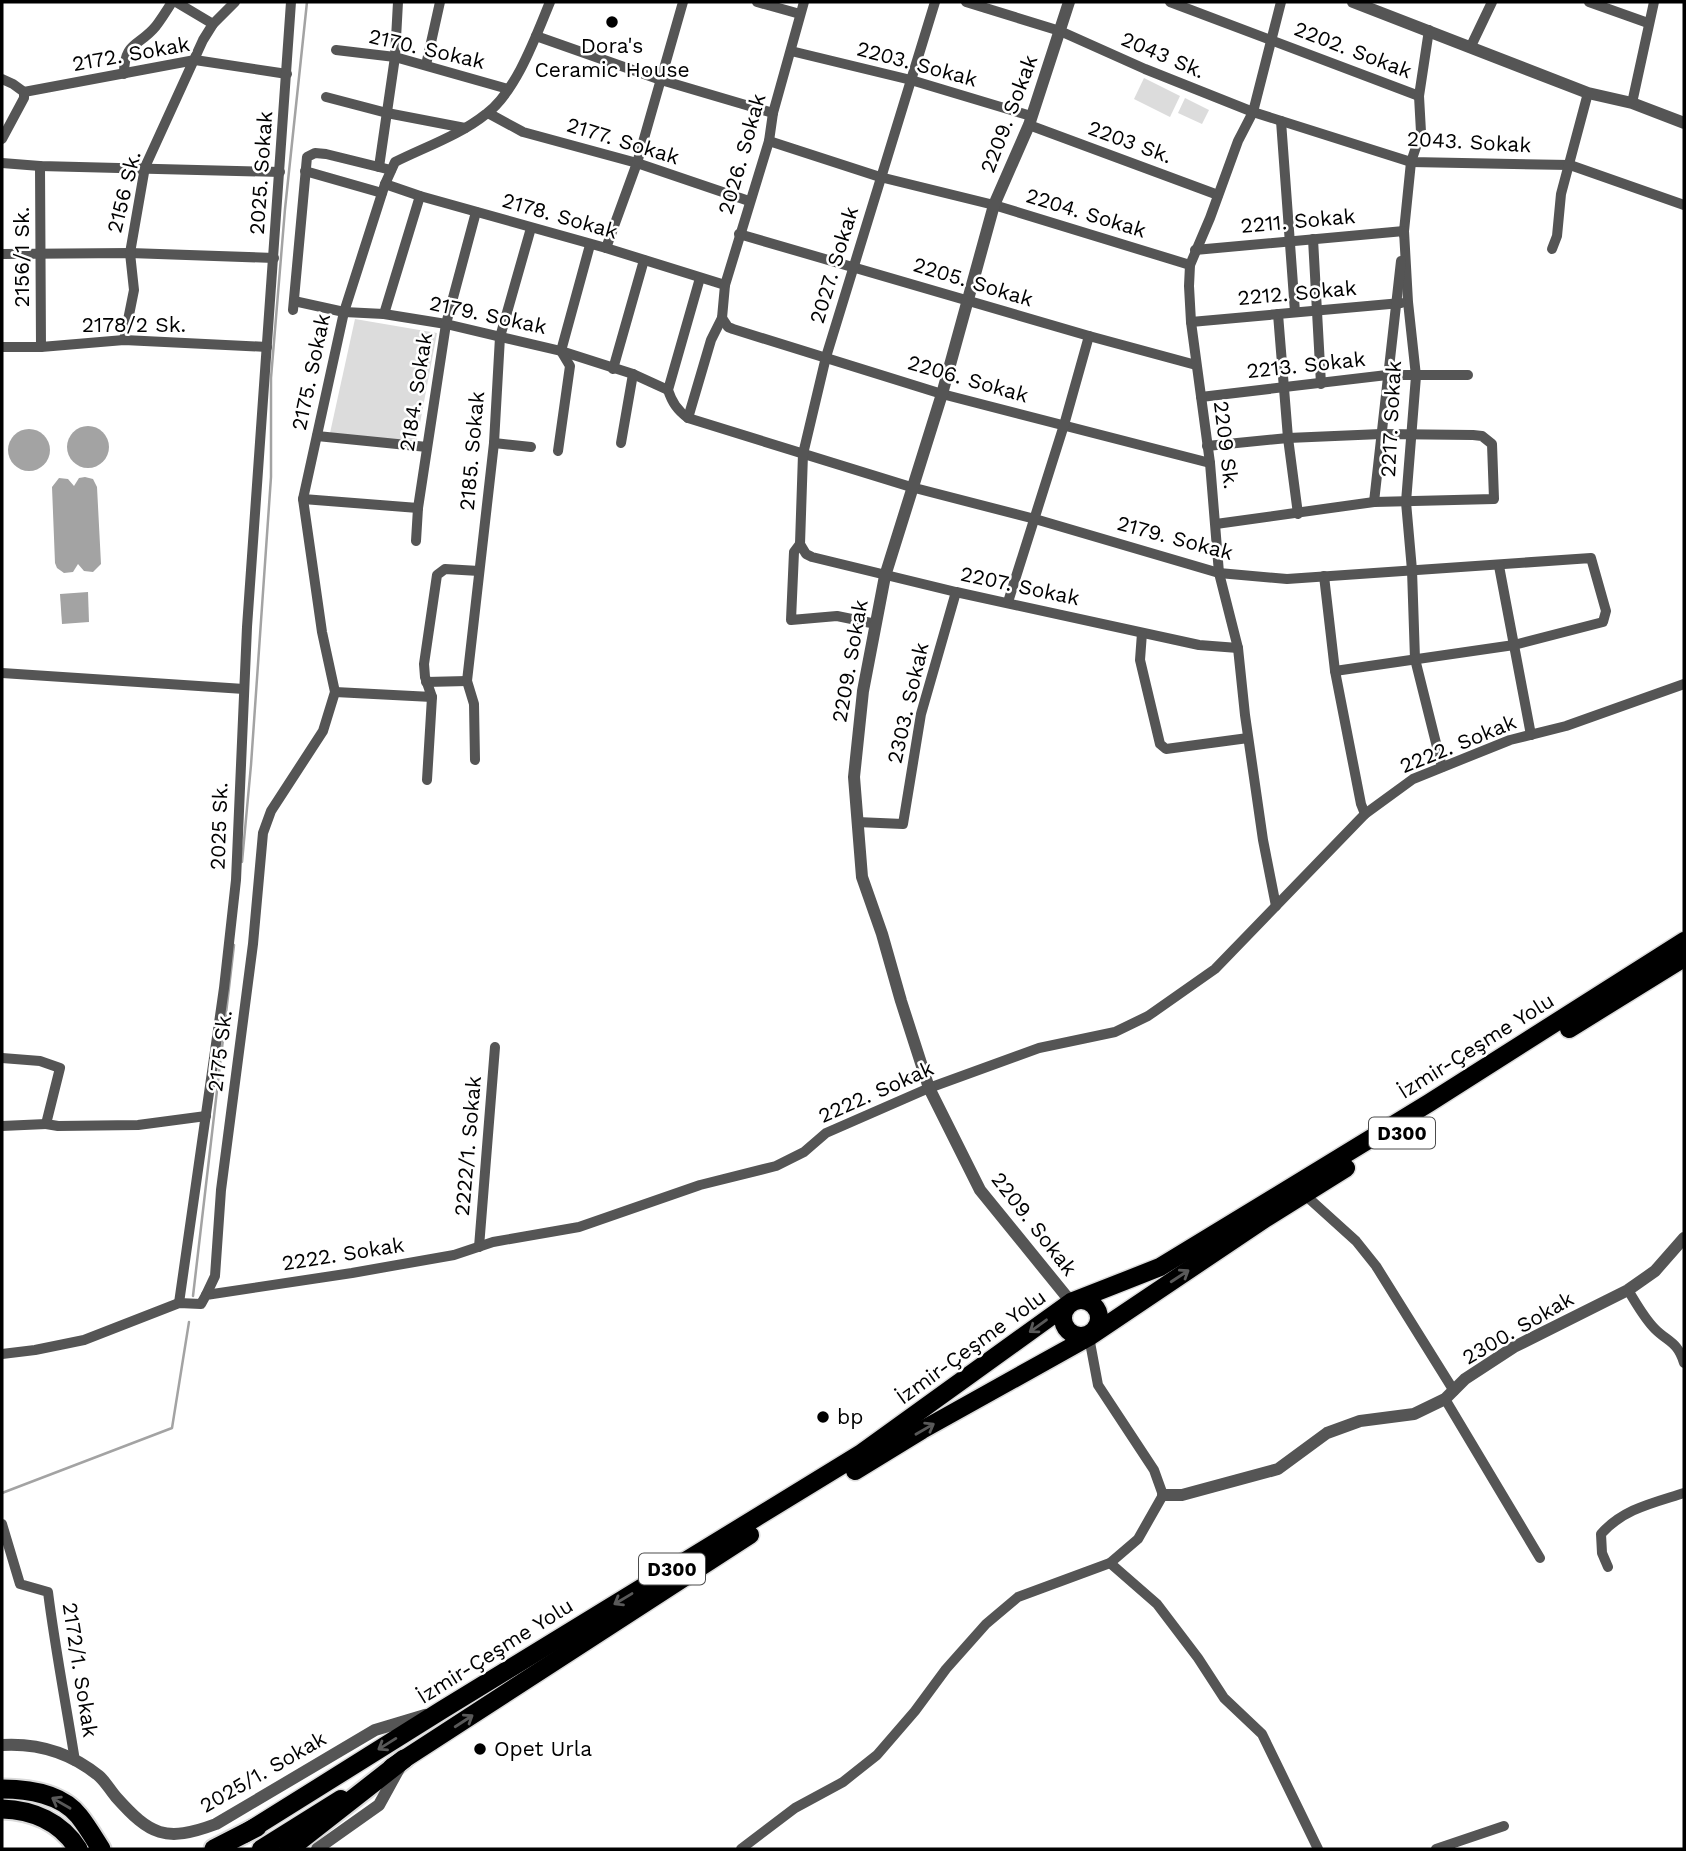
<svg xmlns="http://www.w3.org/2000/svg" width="1686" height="1851" font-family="'Work Sans',sans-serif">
<rect width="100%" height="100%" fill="#fff"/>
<g fill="#dcdcdc">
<path d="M1144,78L1180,96L1170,117L1134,99Z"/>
<path d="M1185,98L1209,110L1202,124L1178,113Z"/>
<path d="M355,319L437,333L416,444L330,433Z"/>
</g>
<g fill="#a3a3a3">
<circle cx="88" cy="447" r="21"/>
<circle cx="29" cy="450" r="21"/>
<path d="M85,477L93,479L97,487L101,564L93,572L84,571L78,564L73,572L64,573L57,568L55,563L52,487L59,478L68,479L74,486L79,478Z"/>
<path d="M88,592L89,622L62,624L60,594Z"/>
</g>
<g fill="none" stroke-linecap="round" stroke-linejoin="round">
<g stroke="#a3a3a3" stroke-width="2.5">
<path d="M242,862L251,765L271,477V378L285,209L307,2"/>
<path d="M193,1296L234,945"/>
<path d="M2,1493L172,1428L189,1322"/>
</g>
<g stroke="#dbdbdb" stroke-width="21">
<g id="trunk">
<path d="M1569,1029L1684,958"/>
<circle cx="1081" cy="1318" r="18"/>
<path d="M855,1471L922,1430L1089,1337L1266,1218L1346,1168"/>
<path d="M392,1767L750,1535"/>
<path d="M244,1834L442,1710L860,1454L1071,1302L1160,1267L1429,1103L1684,941"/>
<path d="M261,1849L341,1799"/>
</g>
</g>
<g stroke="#dbdbdb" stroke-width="23">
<g id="motorway">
<path d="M2,1789C28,1789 62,1794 79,1816C87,1826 94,1838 101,1849"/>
<path d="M2,1809C33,1810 61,1822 78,1849"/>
<path d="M214,1849L257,1827"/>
<path d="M289,1849L404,1759"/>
</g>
</g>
<g stroke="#555" stroke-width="10">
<path d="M176,2L213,24"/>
<path d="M757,2L800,14"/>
<path d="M966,2L1060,31L1145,69L1253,112L1411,162L1570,165L1684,205"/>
<path d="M1170,2L1419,96"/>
<path d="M1589,2L1648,23"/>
<path d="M1429,30L1419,96L1421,132L1411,162L1404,231L1408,302L1416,376L1406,502L1412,570L1415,659L1442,767"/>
<path d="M536,36L661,80L773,113"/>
<path d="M1471,46L1492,2"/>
<path d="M336,50L395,57L508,89"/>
<path d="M791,51L911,80L1031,116"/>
<path d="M426,65L440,2"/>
<path d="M124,74C124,41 139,47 156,26C162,18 167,10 172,2"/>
<path d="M2,79L13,84L24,92V98L2,139"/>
<path d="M24,92L195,60L287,74"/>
<path d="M326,97L387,113L465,128"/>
<path d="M1632,103L1654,2"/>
<path d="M488,113L523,132L637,163L749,201"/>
<path d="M1281,121L1295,312"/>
<path d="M1029,125L1218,195"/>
<path d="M769,141L880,177L994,205L1190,265"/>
<path d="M2,163L40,166L280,172"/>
<path d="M40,166L41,347"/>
<path d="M379,167L395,57L398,2"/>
<path d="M305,171L382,193"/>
<path d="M385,184L420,196L606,248L725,285"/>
<path d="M739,234L1089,336L1196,365"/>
<path d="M1313,239L1321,384"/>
<path d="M606,248L637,163L683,2"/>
<path d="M1552,249L1557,236L1561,194L1588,93"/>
<path d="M1195,250L1404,231V235"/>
<path d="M2,254L130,253L274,258"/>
<path d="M700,278L668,390C672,402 677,410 688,418L911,487L1035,519L1219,573L1287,579L1591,558L1606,611L1603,622L1514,645L1335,671L1361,804L1365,814"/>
<path d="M294,301L344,312L384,314L446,324L561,351L633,374L668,390"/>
<path d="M293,310L307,157L315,153L326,154L391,170"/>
<path d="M384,314L420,196"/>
<path d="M1278,314L1288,438L1298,514"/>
<path d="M722,318L728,327L733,329L942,394L1210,463"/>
<path d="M1191,322L1401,303"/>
<path d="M124,340L134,290L130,253L145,167L203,40L213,24L235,2"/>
<path d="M2,347H41L124,340L267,347"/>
<path d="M613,369L644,260"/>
<path d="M1201,397L1387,375H1468"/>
<path d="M688,418L711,340L722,318L725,285L769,141L773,113L804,2"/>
<path d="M317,436L427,447"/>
<path d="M494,443L531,447"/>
<path d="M621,443L633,374"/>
<path d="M1207,446L1288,438L1381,434L1473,435L1482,436L1492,444L1494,499L1374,502L1216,524"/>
<path d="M558,451L570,366L561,351L590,245"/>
<path d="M303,499L418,508"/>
<path d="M1374,502L1401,261"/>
<path d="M416,541L418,508L446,324L476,212"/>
<path d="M800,544L803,454L826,357L935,2"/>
<path d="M800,544L806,554L812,557L956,592L1199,645L1238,648"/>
<path d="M800,544L794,552L791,620L837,616L876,624"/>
<path d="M1499,566L1531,735"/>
<path d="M1324,576L1335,671"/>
<path d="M1008,602L1064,425L1089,336"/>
<path d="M1142,633L1140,660L1160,744L1166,749L1248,738"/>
<path d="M2,673L244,689"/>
<path d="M426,682L467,681"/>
<path d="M335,692L432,697L425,677L424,664L437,575L445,569L479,571"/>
<path d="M475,760L474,704L467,681L494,443L500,337L531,228"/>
<path d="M427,780L432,697"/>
<path d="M857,822L903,824L921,714L956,592"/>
<path d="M1276,906L1263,840L1245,715L1238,648L1219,573L1210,463L1191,322L1189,286L1190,265L1210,218L1238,141L1253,112L1281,2"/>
<path d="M2,1058L40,1061L60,1068L46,1124L58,1126L138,1125L206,1116"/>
<path d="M2,1126L46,1124"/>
<path d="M1304,1194L1356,1241L1376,1266L1454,1391"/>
<path d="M479,1247L495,1047"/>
<path d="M1628,1290C1636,1303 1644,1318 1655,1329C1668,1342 1678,1342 1684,1363"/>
<path d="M206,1295L215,1276L221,1190L253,944L263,833L271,811L323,731L335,692L322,632L303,499L344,312L385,184L395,162C425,147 460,135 486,114C516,92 536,36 550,2"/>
<path d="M179,1303L224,988L236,880L247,627L291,2"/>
<path d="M2,1354L35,1350L84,1340L179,1303L201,1304L206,1295L352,1273L454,1255L493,1242L579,1227L700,1185L776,1166L804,1152L826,1133L929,1088L1039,1048L1115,1032L1148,1016L1215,969L1365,814L1413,779L1510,740L1566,726L1684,684"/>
<path d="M1445,1399L1540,1558"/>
<path d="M2,1524L20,1584L48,1592C55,1648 66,1704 75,1761"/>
<path d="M1110,1563L1157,1604L1198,1658L1224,1698L1262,1734L1318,1849"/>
<path d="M1608,1567L1602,1553L1601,1534C1623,1509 1653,1503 1684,1493"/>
<path d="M741,1849L795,1808L843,1782L877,1755L915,1711L946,1669L986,1624L1018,1597L1110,1563L1138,1539L1163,1495L1154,1470L1098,1385L1089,1337"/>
<path d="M1436,1849L1504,1826"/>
</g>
<g stroke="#555" stroke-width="12">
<path d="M1069,2L1029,125L994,205L942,394L885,576L863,691L854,777L862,877L882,934L901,1001L929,1088L980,1190L1071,1302"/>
<path d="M1353,2L1588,93L1632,103L1684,123"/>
<path d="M1163,1495H1182L1278,1469L1327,1433L1360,1421L1414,1414L1445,1399L1465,1379L1514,1347L1628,1290L1655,1271L1684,1238"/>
<path d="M2,1745C37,1743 71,1753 99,1776C105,1781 110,1790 116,1797C150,1835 165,1843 216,1824L375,1730L425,1715"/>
<path d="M317,1849L379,1805L401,1765"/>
</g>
<use href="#trunk" stroke="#000" stroke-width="18"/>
<use href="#motorway" stroke="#000" stroke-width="19"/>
</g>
<defs><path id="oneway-shaft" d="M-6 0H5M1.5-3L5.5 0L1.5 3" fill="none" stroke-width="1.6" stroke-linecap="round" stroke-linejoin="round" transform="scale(1.75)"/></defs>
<g stroke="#595959">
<use href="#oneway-shaft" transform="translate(1180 1276) rotate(-33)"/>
<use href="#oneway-shaft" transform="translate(1038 1326) rotate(144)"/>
<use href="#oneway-shaft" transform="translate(925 1429) rotate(-30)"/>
<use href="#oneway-shaft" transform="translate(623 1599) rotate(149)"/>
<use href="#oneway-shaft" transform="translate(464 1721) rotate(-33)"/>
<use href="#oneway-shaft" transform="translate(387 1744) rotate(148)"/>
<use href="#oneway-shaft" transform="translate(61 1803) rotate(-150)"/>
</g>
<g fill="#000" stroke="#fff" stroke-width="2.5">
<circle cx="612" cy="22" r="7"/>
<circle cx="823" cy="1417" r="7"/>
<circle cx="480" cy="1749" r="7"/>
</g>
<g text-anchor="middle" stroke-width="5" stroke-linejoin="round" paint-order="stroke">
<g fill="#fff" stroke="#4c4c4c" stroke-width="2">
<rect x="1369" y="1117.5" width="66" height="31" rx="5"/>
<rect x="639" y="1553.5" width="66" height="31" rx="5"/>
</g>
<g font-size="19" font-weight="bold" fill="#000">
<text x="1402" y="1140">D300</text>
<text x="672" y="1576">D300</text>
</g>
<g font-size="21" fill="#000" stroke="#fff" text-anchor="start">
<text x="612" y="53" text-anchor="middle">Dora's<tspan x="612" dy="24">Ceramic House</tspan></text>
<text x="837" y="1424">bp</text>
<text x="494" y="1756">Opet Urla</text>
</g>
<g font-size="21" fill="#000" stroke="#fff">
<text transform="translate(427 49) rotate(13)" y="7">2170. Sokak</text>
<text transform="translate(1353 50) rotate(21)" y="7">2202. Sokak</text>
<text transform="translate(131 54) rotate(-10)" y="7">2172. Sokak</text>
<text transform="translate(1163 55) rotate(23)" y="7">2043 Sk.</text>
<text transform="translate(917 64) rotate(15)" y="7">2203. Sokak</text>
<text transform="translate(1009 114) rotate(-69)" y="7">2209. Sokak</text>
<text transform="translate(623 141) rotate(17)" y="7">2177. Sokak</text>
<text transform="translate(1130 142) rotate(20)" y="7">2203 Sk.</text>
<text transform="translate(1469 142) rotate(3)" y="7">2043. Sokak</text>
<text transform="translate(742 154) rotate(-74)" y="7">2026. Sokak</text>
<text transform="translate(261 173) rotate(-86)" y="7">2025. Sokak</text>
<text transform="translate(124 192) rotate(-76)" y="7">2156 Sk.</text>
<text transform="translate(1086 213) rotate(17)" y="7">2204. Sokak</text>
<text transform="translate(560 216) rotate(16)" y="7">2178. Sokak</text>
<text transform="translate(1298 221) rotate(-5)" y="7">2211. Sokak</text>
<text transform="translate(22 257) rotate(-90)" y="7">2156/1 Sk.</text>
<text transform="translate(834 265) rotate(-73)" y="7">2027. Sokak</text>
<text transform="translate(973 282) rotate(17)" y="7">2205. Sokak</text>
<text transform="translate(1297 293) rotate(-5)" y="7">2212. Sokak</text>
<text transform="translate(488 315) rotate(12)" y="7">2179. Sokak</text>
<text x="134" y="332">2178/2 Sk.</text>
<text transform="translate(1306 365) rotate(-6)" y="7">2213. Sokak</text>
<text transform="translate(311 372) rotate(-78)" y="7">2175. Sokak</text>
<text transform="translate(968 379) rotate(16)" y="7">2206. Sokak</text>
<text transform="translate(416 392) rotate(-81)" y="7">2184. Sokak</text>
<text transform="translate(1391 419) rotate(-87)" y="7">2217. Sokak</text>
<text transform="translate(1226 445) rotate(83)" y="7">2209 Sk.</text>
<text transform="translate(472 451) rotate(-85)" y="7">2185. Sokak</text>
<text transform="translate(1175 538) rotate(15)" y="7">2179. Sokak</text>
<text transform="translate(1020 586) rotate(12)" y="7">2207. Sokak</text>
<text transform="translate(850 661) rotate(-80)" y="7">2209. Sokak</text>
<text transform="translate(908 703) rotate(-77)" y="7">2303. Sokak</text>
<text transform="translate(1458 744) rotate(-22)" y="7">2222. Sokak</text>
<text transform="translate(219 826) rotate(-88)" y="7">2025 Sk.</text>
<text transform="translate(1476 1046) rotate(-32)" y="7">İzmir-Çeşme Yolu</text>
<text transform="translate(220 1051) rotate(-83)" y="7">2175 Sk.</text>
<text transform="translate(876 1092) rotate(-24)" y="7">2222. Sokak</text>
<text transform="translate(468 1146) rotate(-85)" y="7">2222/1. Sokak</text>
<text transform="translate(1034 1224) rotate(52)" y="7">2209. Sokak</text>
<text transform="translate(343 1254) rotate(-9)" y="7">2222. Sokak</text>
<text transform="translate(1518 1328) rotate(-30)" y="7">2300. Sokak</text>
<text transform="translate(971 1347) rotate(-36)" y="7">İzmir-Çeşme Yolu</text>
<text transform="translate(495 1651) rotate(-32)" y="7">İzmir-Çeşme Yolu</text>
<text transform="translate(80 1670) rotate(81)" y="7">2172/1. Sokak</text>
<text transform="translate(263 1772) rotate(-30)" y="7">2025/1. Sokak</text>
</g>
</g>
<rect width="1686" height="1851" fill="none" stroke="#000000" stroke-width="7"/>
</svg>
